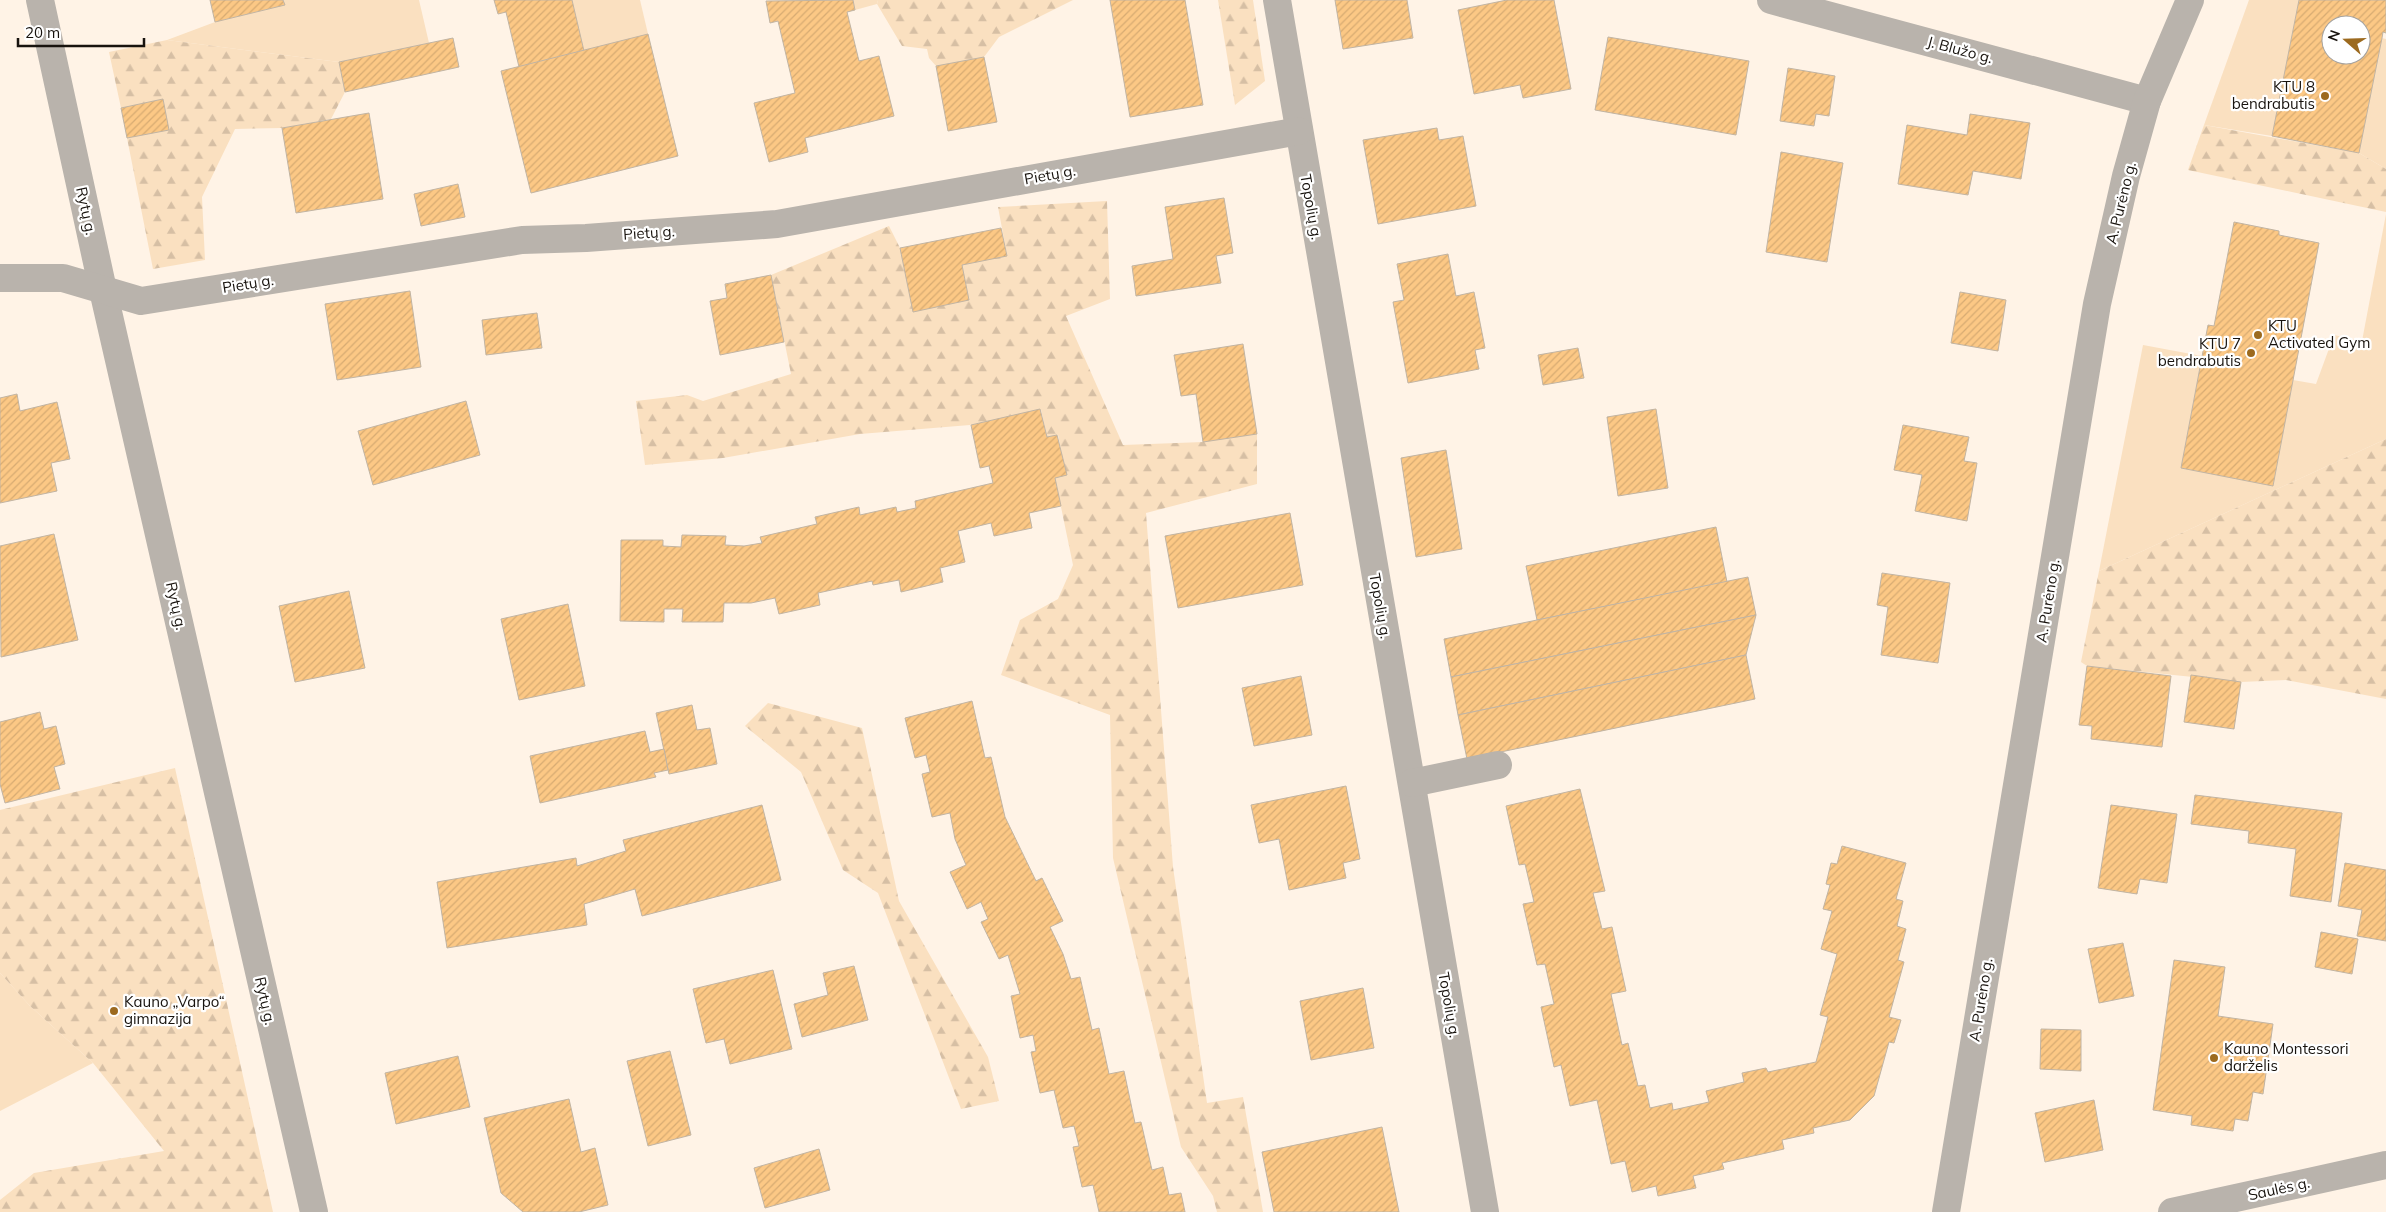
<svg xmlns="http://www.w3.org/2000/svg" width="2386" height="1212" font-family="Mulish,sans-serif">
<defs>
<pattern id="forest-firs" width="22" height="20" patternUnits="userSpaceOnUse" patternTransform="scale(1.25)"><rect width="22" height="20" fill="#fae0c0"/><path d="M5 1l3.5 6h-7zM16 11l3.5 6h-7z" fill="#d6bfa4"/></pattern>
<pattern id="building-hatch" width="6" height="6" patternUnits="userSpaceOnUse" patternTransform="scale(1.25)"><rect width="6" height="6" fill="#fcc885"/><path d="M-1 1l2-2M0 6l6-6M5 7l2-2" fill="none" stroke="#d7ab72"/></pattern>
</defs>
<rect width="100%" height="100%" fill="#fff3e6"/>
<g fill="#fae0c0">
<path d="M283,0H419L429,43L339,62L167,40L215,22L284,5Z"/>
<path d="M572,0H640L648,34L584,51Z"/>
<path d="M853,0H878L877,4L855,10Z"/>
<path d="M2249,0H2299L2272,136L2204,125Z"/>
<path d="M2382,38L2386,39V169L2359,153Z"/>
<path d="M2386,214V439L2099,571L2143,345L2202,356L2181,468L2273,486L2293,380L2316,384L2334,335L2362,341Z"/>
<path d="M0,973L30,1006L93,1063L0,1111Z"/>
</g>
<g fill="url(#forest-firs)">
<path d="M878,0H1073L999,37L984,57L936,66L929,58L927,49L902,46L877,4Z"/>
<path d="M1218,0H1253L1265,81L1235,105Z"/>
<path d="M167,40L339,62L345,92L331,119L282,128L235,129L202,197L205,260L153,269L127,138L168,129L163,99L121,108L109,52Z"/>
<path d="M2204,125L2359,153L2386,169V212L2188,170Z"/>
<path d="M1107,201L1110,299L1066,316L1123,445L1203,442L1257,434V484L1146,513L1173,867L1207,1103L1243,1097L1263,1212H1217L1213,1196L1181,1147L1113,858L1110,715L1001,675L1020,620L1058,599L1073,565L1055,478L1066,475L1058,435L1047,437L1041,410L970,425L860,434L723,458L645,465L636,401L687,395L703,401L791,374L771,275L889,226L900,248L969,300L962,265L1007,255L998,207Z"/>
<path d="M2386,439V699L2286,680L2241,682L2087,666L2081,662L2099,571Z"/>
<path d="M768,703L862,728L899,901L988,1057L999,1101L961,1109L878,893L843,870L801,772L745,726Z"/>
<path d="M175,768L273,1212H0V1200L34,1173L164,1151L93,1063L30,1006L0,973V810Z"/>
</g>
<g fill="url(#building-hatch)" stroke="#c1b4a3" fill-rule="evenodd">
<path d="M210,0H283L285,5L215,22Z"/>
<path d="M494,0H572L584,51L519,67L506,12L498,14Z"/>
<path d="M853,0L855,10L847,12L859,61L879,56L894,116L805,138L808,152L769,162L754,103L795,93L778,21L770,23L766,1Z"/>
<path d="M1110,0H1185L1203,105L1130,117Z"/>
<path d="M1335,0H1407L1413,38L1343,49Z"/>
<path d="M1507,0H1554L1571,89L1523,98L1520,85L1474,94L1458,10Z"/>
<path d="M2299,0H2386V33L2383,32L2382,38L2359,153L2272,136ZM2331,25H2361V55H2331Z"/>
<path d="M648,34L678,156L531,193L501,71Z"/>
<path d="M1608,37L1749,61L1736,135L1595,110Z"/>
<path d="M453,38L459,67L345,92L339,62Z"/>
<path d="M984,57L997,122L948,131L936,66Z"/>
<path d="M1788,68L1835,76L1829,116L1816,114L1814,126L1780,121Z"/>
<path d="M163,99L169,130L127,138L121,108Z"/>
<path d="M369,113L383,199L296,213L282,128Z"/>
<path d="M1970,114L2030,123L2021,179L1973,171L1968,195L1898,184L1907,125L1967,135Z"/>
<path d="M1437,128L1439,140L1463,136L1476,206L1378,224L1363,140Z"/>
<path d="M1781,152L1843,163L1827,262L1766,252Z"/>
<path d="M458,184L465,217L421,226L414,194Z"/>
<path d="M1224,198L1233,253L1216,256L1221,283L1136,296L1132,266L1173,259L1165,207Z"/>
<path d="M2234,222L2279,231V235L2319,243L2273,486L2181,468L2208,325L2214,326Z"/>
<path d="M1001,228L1007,256L962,265L969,300L913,312L900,248Z"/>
<path d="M1448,254L1456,296L1474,292L1485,348L1475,350L1479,369L1408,383L1393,302L1404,300L1397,264Z"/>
<path d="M771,275L784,342L720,355L710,301L727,298L725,284Z"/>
<path d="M410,291L421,367L337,380L325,304Z"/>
<path d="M1960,292L2006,300L1998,351L1951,343Z"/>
<path d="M537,313L542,348L486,355L482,320Z"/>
<path d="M1243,344L1257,434L1203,442L1196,394L1181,396L1174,355Z"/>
<path d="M1578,348L1584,378L1543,385L1538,355Z"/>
<path d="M17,394L20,411L57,402L70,459L51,463L57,491L0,503V398Z"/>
<path d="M466,401L480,455L373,485L358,431Z"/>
<path d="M1040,409L1047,437L1057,435L1067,475L1055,478L1061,506L1029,513L1032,528L994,536L991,523L958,531L965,562L940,568L943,582L901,592L899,580L873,585L872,581L818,593L820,605L779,614L775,598L751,603H724L723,622H682L683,609H664V622L620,621L621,540H663V546L681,547L682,535L726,536L725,545L744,546L762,543L760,537L817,524L815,517L859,507L860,515L896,507L897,512L916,508L915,501L993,483L989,466L980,468L971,425Z"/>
<path d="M1656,409L1668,488L1618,496L1607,417Z"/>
<path d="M1903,425L1969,437L1964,461L1977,463L1967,521L1915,511L1922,475L1894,470Z"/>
<path d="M1446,450L1462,549L1416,557L1401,458Z"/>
<path d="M1290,513L1303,585L1178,608L1165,536Z"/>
<path d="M1716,527L1727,582L1537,620L1526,566Z"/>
<path d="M54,534L78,640L1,657L0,546Z"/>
<path d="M1882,573L1950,583L1938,663L1881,655L1888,607L1877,605Z"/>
<path d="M1748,577L1756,615L1451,677L1444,639Z"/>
<path d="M349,591L365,668L295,682L279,606Z"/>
<path d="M568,604L585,686L519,700L501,619Z"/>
<path d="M1756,615L1746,655L1458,715L1451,677Z"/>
<path d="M1746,655L1755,699L1467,759L1458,715Z"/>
<path d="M2087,666L2171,676L2162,747L2091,739L2092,726L2079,725Z"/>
<path d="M2191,675L2241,682L2234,729L2184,722Z"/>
<path d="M1301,676L1312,735L1254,746L1242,688Z"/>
<path d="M972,701L985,758L991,757L1005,817L1036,881L1042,878L1063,921L1050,927L1063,954L1071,979L1080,977L1092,1030L1099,1028L1109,1074L1124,1071L1135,1123L1141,1122L1152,1170L1163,1167L1169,1195L1181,1193L1185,1212H1099L1093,1185L1082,1187L1073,1147L1079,1146L1074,1126L1063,1128L1054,1090L1040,1093L1031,1052L1036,1051L1033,1035L1020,1038L1011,996L1020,994L1008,955L999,959L981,922L988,919L981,902L967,909L950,872L966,865L955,839L950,813L932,817L922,774L930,772L926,755L915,758L905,718Z"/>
<path d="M692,705L697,730L710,728L717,764L669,774L656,713Z"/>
<path d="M40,712L44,729L56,726L65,764L54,767L60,789L5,803L0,784V722Z"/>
<path d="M645,731L650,752L664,749L668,770L654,773L656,777L540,803L530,756Z"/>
<path d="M1346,786L1360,859L1343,863L1346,878L1289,890L1279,839L1259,843L1251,805Z"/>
<path d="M1580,789L1605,891L1593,893L1602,929L1612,927L1626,991L1611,994L1622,1045L1628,1043L1638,1086L1645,1085L1650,1108L1672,1103L1673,1110L1709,1102L1706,1091L1744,1082L1742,1073L1766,1068L1768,1072L1816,1062L1828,1017L1820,1015L1837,954L1821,949L1832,911L1823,909L1830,885L1826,884L1831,863L1837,864L1842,846L1906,863L1896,899L1903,901L1897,926L1906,929L1898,960L1904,962L1889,1017L1901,1020L1894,1043L1889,1042L1874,1096L1850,1120L1813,1128L1814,1133L1782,1140L1784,1149L1722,1163L1724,1169L1693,1176L1696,1188L1658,1196L1656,1186L1632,1192L1625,1161L1611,1164L1597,1100L1570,1106L1561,1065L1554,1067L1541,1007L1554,1004L1545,964L1537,965L1523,904L1534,902L1525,864L1519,865L1506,806Z"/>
<path d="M2195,795L2342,813L2331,902L2290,896L2296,849L2248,843L2249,831L2191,824Z"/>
<path d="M762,805L781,880L642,916L635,889L584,904L587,925L447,948L437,882L576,858L577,866L626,851L623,840Z"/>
<path d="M2111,805L2177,814L2167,883L2140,879L2137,894L2098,888Z"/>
<path d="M2345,863L2386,870V941L2357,936L2362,910L2338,906Z"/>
<path d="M2321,932L2358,939L2352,974L2315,967Z"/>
<path d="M2123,943L2134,996L2099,1003L2088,949Z"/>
<path d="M2174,960L2225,967L2218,1016L2273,1024L2263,1094L2253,1092L2248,1121L2235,1119L2233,1131L2191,1125L2192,1116L2153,1110Z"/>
<path d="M854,966L868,1020L802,1037L794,1004L828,995L823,973Z"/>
<path d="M773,970L792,1049L730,1064L724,1039L706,1043L693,989Z"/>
<path d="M1363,988L1374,1048L1311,1060L1300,1001Z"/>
<path d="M2041,1029L2081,1030V1071L2040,1069Z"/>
<path d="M670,1051L691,1135L648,1146L627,1061Z"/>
<path d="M458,1056L470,1107L396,1124L385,1073Z"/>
<path d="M569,1099L581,1152L595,1148L608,1205L579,1212H523L501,1193L484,1118Z"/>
<path d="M2094,1100L2103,1150L2045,1162L2035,1113Z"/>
<path d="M1382,1127L1399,1212H1274L1262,1152Z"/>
<path d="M819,1149L830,1190L765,1208L754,1168Z"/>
</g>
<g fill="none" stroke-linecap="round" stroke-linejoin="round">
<g stroke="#b9b3ac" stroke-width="28">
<path d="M40,0L103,290L314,1212"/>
<path d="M1277,0L1485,1212"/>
<path d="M1771,0L2147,101"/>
<path d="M0,278H63L141,301L522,240L586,238L777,224L1299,131"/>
<path d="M1412,783L1498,765"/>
<path d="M1946,1212L2097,304L2126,176L2147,101L2190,0"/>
<path d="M2172,1212L2386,1165"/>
</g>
</g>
<g fill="#9c6a1f" stroke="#fff" stroke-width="2">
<circle cx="2325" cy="96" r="5"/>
<circle cx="2258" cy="335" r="5"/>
<circle cx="2251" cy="353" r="5"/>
<circle cx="114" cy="1011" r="5"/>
<circle cx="2214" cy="1058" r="5"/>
</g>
<g text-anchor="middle" stroke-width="4.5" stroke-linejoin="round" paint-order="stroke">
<g font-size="15" fill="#18130e" stroke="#fff">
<text transform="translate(1960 50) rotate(15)" y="5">J. Blužo g.</text>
<text transform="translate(1050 175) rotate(-10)" y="5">Pietų g.</text>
<text transform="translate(2121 203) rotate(-76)" y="5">A. Purėno g.</text>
<text transform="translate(1311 207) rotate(80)" y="5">Topolių g.</text>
<text transform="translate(86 211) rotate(78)" y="5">Rytų g.</text>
<text transform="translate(649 233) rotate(-4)" y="5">Pietų g.</text>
<text transform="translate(248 284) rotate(-9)" y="5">Pietų g.</text>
<text transform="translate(2048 601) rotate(-81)" y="5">A. Purėno g.</text>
<text transform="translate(176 606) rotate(77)" y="5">Rytų g.</text>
<text transform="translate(1380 606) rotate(80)" y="5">Topolių g.</text>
<text transform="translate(1981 1000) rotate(-81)" y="5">A. Purėno g.</text>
<text transform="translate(265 1001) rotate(77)" y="5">Rytų g.</text>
<text transform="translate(1449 1005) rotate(80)" y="5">Topolių g.</text>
<text transform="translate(2279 1189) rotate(-12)" y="5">Saulės g.</text>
</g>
<g font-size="15" fill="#18130e" stroke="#fff" text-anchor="start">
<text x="2315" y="92" text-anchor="end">KTU 8<tspan x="2315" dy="17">bendrabutis</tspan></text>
<text x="2268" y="331">KTU<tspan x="2268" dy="17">Activated Gym</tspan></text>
<text x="2241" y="349" text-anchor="end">KTU 7<tspan x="2241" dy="17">bendrabutis</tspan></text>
<text x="124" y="1007">Kauno „Varpo“<tspan x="124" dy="17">gimnazija</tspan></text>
<text x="2224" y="1054">Kauno Montessori<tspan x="2224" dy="17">darželis</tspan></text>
</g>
</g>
<g transform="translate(2346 40) rotate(290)"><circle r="24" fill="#ffffff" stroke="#a3a19f"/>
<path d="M0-4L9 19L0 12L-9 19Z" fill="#9c6a1f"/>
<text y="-8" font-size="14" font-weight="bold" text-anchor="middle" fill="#18130e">N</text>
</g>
<path d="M18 38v8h126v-8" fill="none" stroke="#18130e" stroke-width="2.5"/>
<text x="25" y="38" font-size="15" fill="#18130e" stroke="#ffffff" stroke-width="4" paint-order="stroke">20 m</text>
</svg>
